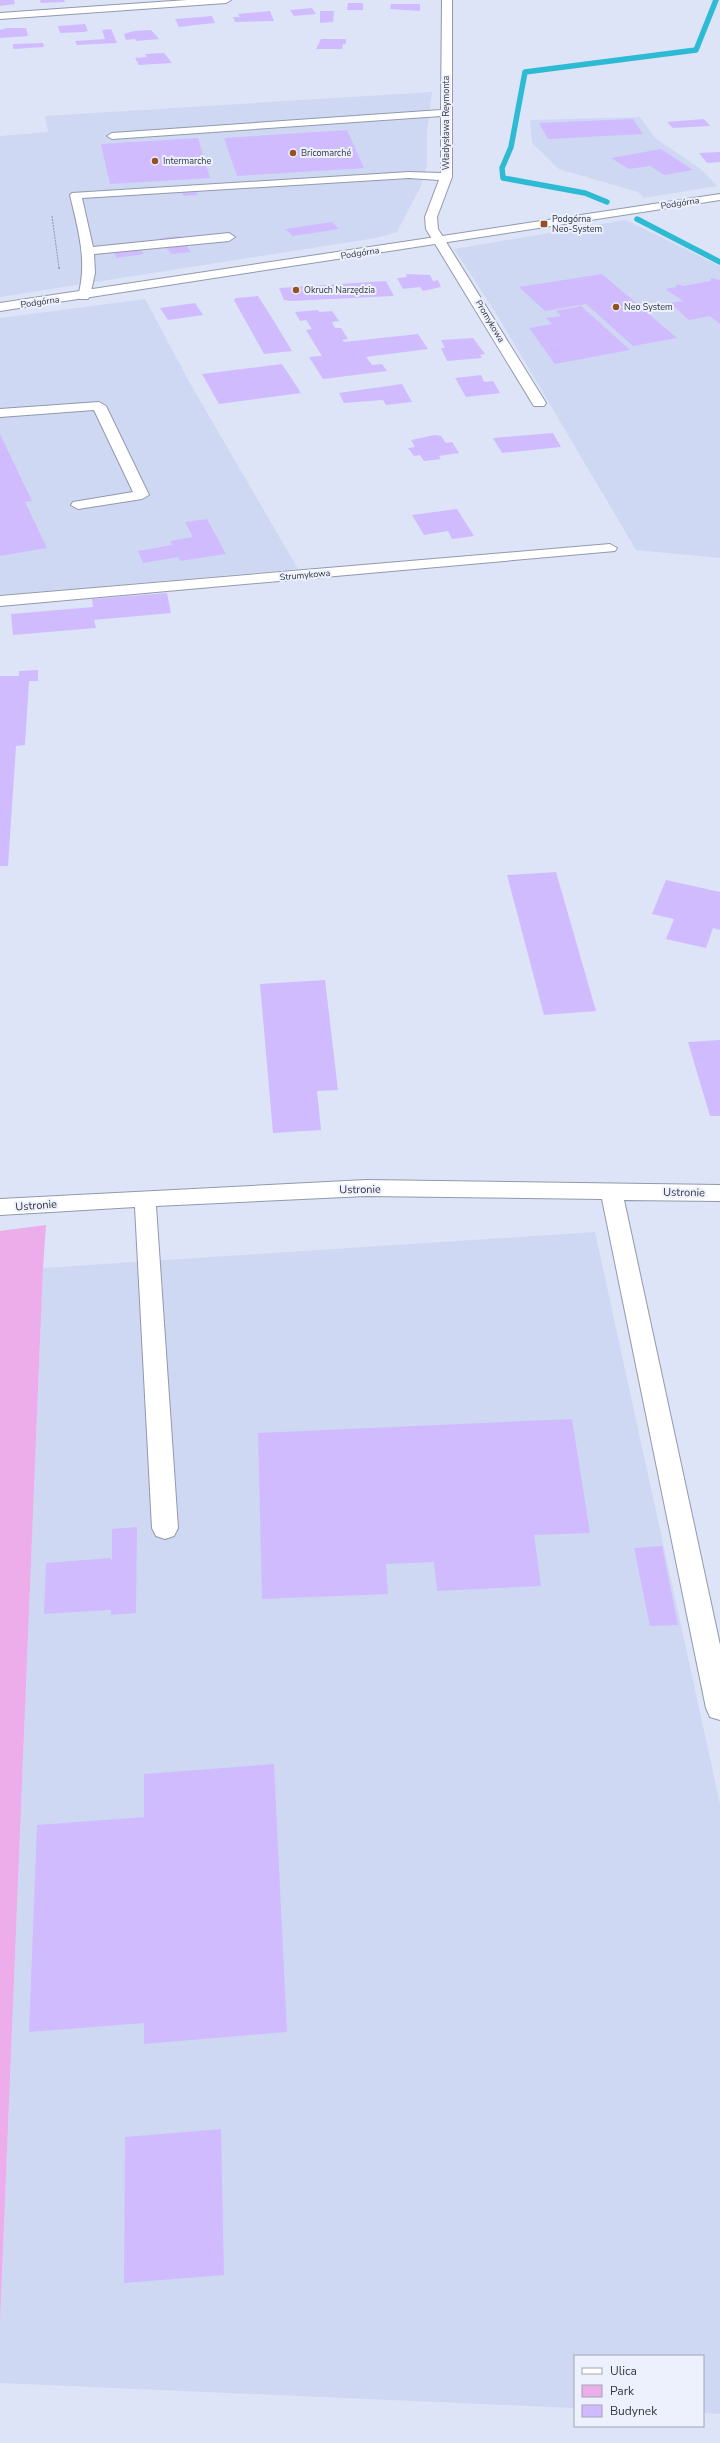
<svg xmlns="http://www.w3.org/2000/svg" width="720" height="2443" font-family="'Nunito Sans',sans-serif">
<rect width="100%" height="100%" fill="#dde4f8"/>
<g fill="#cfd8f3">
<path d="M432,92L427,132V165L421,186L397,232L376,238L0,297V136L48,132L45,116Z"/>
<path d="M640,117L655,138L702,170L717,186L644,198L638,192L559,169L532,143L530,120Z"/>
<path d="M626,220L720,266V558L636,550L497,315L454,249Z"/>
<path d="M145,299L191,385L298,569L0,595V318Z"/>
<path d="M595,1232L720,1804V2414L703,2413V2356H575V2408L0,2383V2324L43,1268Z"/>
</g>
<path fill="#ecadea" d="M46,1225L43,1268L0,2324V1231Z"/>
<g fill="none" stroke-linecap="round" stroke-linejoin="round">
<g stroke="#2dbbd4" stroke-width="5.5">
<path d="M607,202L585,193L503,178L502,168L511,147L525,72L696,50L716,0"/>
<path d="M637,219L720,262"/>
</g>
</g>
<g fill="#d0bbfe">
<path d="M0,0H14L15,4L0,6Z"/>
<path d="M40,0H64L65,2L41,3Z"/>
<path d="M348,3H363V10H347Z"/>
<path d="M391,4H420V11L390,9Z"/>
<path d="M312,8L316,14L294,16L290,10Z"/>
<path d="M270,11L274,21L235,22L233,17H240L238,14Z"/>
<path d="M320,11H334L333,22L320,23Z"/>
<path d="M212,16L215,23L195,25L179,27L175,19Z"/>
<path d="M85,24L88,31L84,32L60,33L58,26Z"/>
<path d="M7,28H26L28,36L0,38V30Z"/>
<path d="M111,29L117,43L77,45L75,41L105,39L102,30Z"/>
<path d="M151,30L159,39L136,41L135,39L126,40L124,34L134,31Z"/>
<path d="M321,39H346V44H343L342,49H316Z"/>
<path d="M43,43L44,47L13,49V44Z"/>
<path d="M164,53L172,63L139,65L135,58L147,57L145,54Z"/>
<path d="M633,119L643,134L548,139L539,123Z"/>
<path d="M704,119L710,126L673,128L667,122Z"/>
<path d="M347,130L364,168L237,176L224,138Z"/>
<path d="M198,138L210,178L110,184L101,144Z"/>
<path d="M661,149L693,170L664,175L650,166L629,169L611,158Z"/>
<path d="M720,152V162L707,163L699,153Z"/>
<path d="M197,192L198,195L183,196L182,193Z"/>
<path d="M332,222L339,229L293,236L285,229Z"/>
<path d="M180,236L191,252L171,254L160,238Z"/>
<path d="M138,246L144,254L117,258L112,250Z"/>
<path d="M406,274L430,275L433,281L438,280L441,287L423,291L420,287L403,289L397,278L407,277Z"/>
<path d="M602,274L677,338L633,346L586,304L545,311L519,287Z"/>
<path d="M711,278L720,280V324L710,316L689,320L670,303L683,301L665,289L676,287L677,284L684,286L710,281Z"/>
<path d="M386,281L394,296L290,301L284,300L279,288Z"/>
<path d="M258,296L272,318L292,351L264,354L234,300L236,298Z"/>
<path d="M195,303L203,315L168,320L160,308Z"/>
<path d="M581,306L630,350L555,364L529,328L552,324L546,318L561,316L556,311Z"/>
<path d="M318,310L319,312L332,311L339,321L332,322L335,328H341L348,339L342,340L344,342L418,334L428,349L366,357L372,365L382,364L387,371L323,379L309,357L322,356L306,330L312,329L306,320L300,321L295,312Z"/>
<path d="M473,338L485,354L480,355L482,358L447,361L441,348H445L441,340Z"/>
<path d="M282,364L301,393L219,404L202,374Z"/>
<path d="M481,375L484,382L493,381L500,393L466,397L455,378Z"/>
<path d="M402,384L412,402L386,405L383,400L344,403L339,393Z"/>
<path d="M553,433L561,447L502,453L493,438Z"/>
<path d="M0,434L32,501L25,502L47,548L0,556Z"/>
<path d="M435,435L441,436L446,443L452,442L459,453L439,456L441,459L424,461L420,455L414,456L408,448L415,447L411,440Z"/>
<path d="M457,509L474,536L452,539L448,531L424,535L412,515Z"/>
<path d="M207,519L226,554L180,561L178,557L143,563L138,551L172,545L170,541L193,537L185,522Z"/>
<path d="M167,593L171,613L94,620L96,628L13,635L11,614L93,607L92,599Z"/>
<path d="M38,670V681H29L25,745L16,746L8,866H0V676H19V671Z"/>
<path d="M556,872L596,1011L544,1015L507,875Z"/>
<path d="M666,880L720,892V930L713,928L706,948L666,939L674,919L652,914Z"/>
<path d="M325,980L338,1090L317,1091L321,1130L273,1133L260,984Z"/>
<path d="M720,1040V1116H710L688,1042Z"/>
<path d="M572,1419L590,1533L534,1535L541,1586L437,1591L434,1562L386,1564L388,1594L262,1599L258,1433Z"/>
<path d="M137,1527L136,1613L111,1615V1610H109L44,1614L46,1563L110,1558L112,1561V1529Z"/>
<path d="M662,1546L678,1625L650,1626L634,1548Z"/>
<path d="M274,1764L287,2032L144,2044V2023L29,2032L37,1825L144,1817V1774Z"/>
<path d="M221,2129L224,2275L124,2283L125,2137Z"/>
</g>
<g fill="none" stroke-linecap="round" stroke-linejoin="round">
<g stroke="#9299ac" stroke-width="2">
<g id="minor">
<path d="M187,0H231L226,3L0,19V13Z"/>
<path d="M442,0H452V177L437,217L438,229L546,403L544,406H534L532,403L426,229L425,217L439,180L409,178L82,198L93,247L229,233L235,237L229,241L94,254L95,273L90,296L88,299H80L78,296C88,262 78,229 70,195L72,193L409,172L441,173V116L112,139L107,136L112,133L441,110Z"/>
<path d="M99,402L106,406L149,495L142,499L78,509L71,505L73,502L133,492L94,410L0,417V409Z"/>
<path d="M610,544L617,548L615,551L0,606V596Z"/>
<path d="M366,1180L720,1185V1201L624,1200L720,1645V1720L710,1717L706,1708L602,1199L366,1196L156,1206L178,1528L174,1536L165,1539L156,1536L152,1528L135,1207L0,1215V1199Z"/>
</g>
</g>
<g stroke="#9299ac" stroke-width="2">
<path id="major" d="M720,194V200L0,311V303Z"/>
</g>
<path stroke="#9196a4" stroke-width="1" stroke-dasharray="2 1" stroke-linecap="butt" d="M52,216L59,268"/>
<path stroke="#9196a4" stroke-width="1.5" stroke-dasharray="2.5 1" stroke-linecap="butt" d="M59,267V269"/>
<use href="#minor" fill="#fff" fill-rule="evenodd"/>
<use href="#major" fill="#fff" fill-rule="evenodd"/>
</g>
<g fill="#945221" stroke="#edf1fe" stroke-width="1.5">
<circle cx="293" cy="153" r="4"/>
<circle cx="155" cy="161" r="4"/>
<rect x="540" y="220" width="8" height="8" rx="2"/>
<circle cx="296" cy="290" r="4"/>
<circle cx="616" cy="307" r="4"/>
</g>
<g text-anchor="middle" stroke-width="4" stroke-linejoin="round" paint-order="stroke">
<g font-size="9" fill="#33363d" stroke="#edf1fe">
<text transform="translate(446 123) rotate(-90)" y="3">Władysława Reymonta</text>
<text transform="translate(680 203) rotate(-9)" y="3">Podgórna</text>
<text transform="translate(360 253) rotate(-9)" y="3">Podgórna</text>
<text transform="translate(40 302) rotate(-8)" y="3">Podgórna</text>
<text transform="translate(490 321) rotate(59)" y="3">Promykowa</text>
<text transform="translate(305 575) rotate(-5)" y="3">Strumykowa</text>
</g>
<g font-size="9" fill="#33363d" stroke="#edf1fe" text-anchor="start">
<text x="301" y="156">Bricomarché</text>
<text x="163" y="164">Intermarche</text>
<text x="552" y="222">Podgórna<tspan x="552" dy="10">Neo-System</tspan></text>
<text x="304" y="293">Okruch Narzędzia</text>
<text x="624" y="310">Neo System</text>
</g>
<g font-size="11" fill="#33363d" stroke="#edf1fe">
<text transform="translate(360 1189) rotate(-1)" y="4">Ustronie</text>
<text transform="translate(684 1192) rotate(1)" y="4">Ustronie</text>
<text transform="translate(36 1205) rotate(-4)" y="4">Ustronie</text>
</g>
</g>
<rect x="574" y="2355" width="130" height="72" fill="#edf1fe" stroke="#a3a6b1"/>
<rect x="582" y="2368" width="20" height="6" fill="#ffffff" stroke="#a3a6b1"/>
<text x="610" y="2375" font-size="12" fill="#33363d">Ulica</text>
<rect x="582" y="2385" width="20" height="12" fill="#ecadea" stroke="#a3a6b1"/>
<text x="610" y="2395" font-size="12" fill="#33363d">Park</text>
<rect x="582" y="2405" width="20" height="12" fill="#d0bbfe" stroke="#a3a6b1"/>
<text x="610" y="2415" font-size="12" fill="#33363d">Budynek</text>
</svg>
